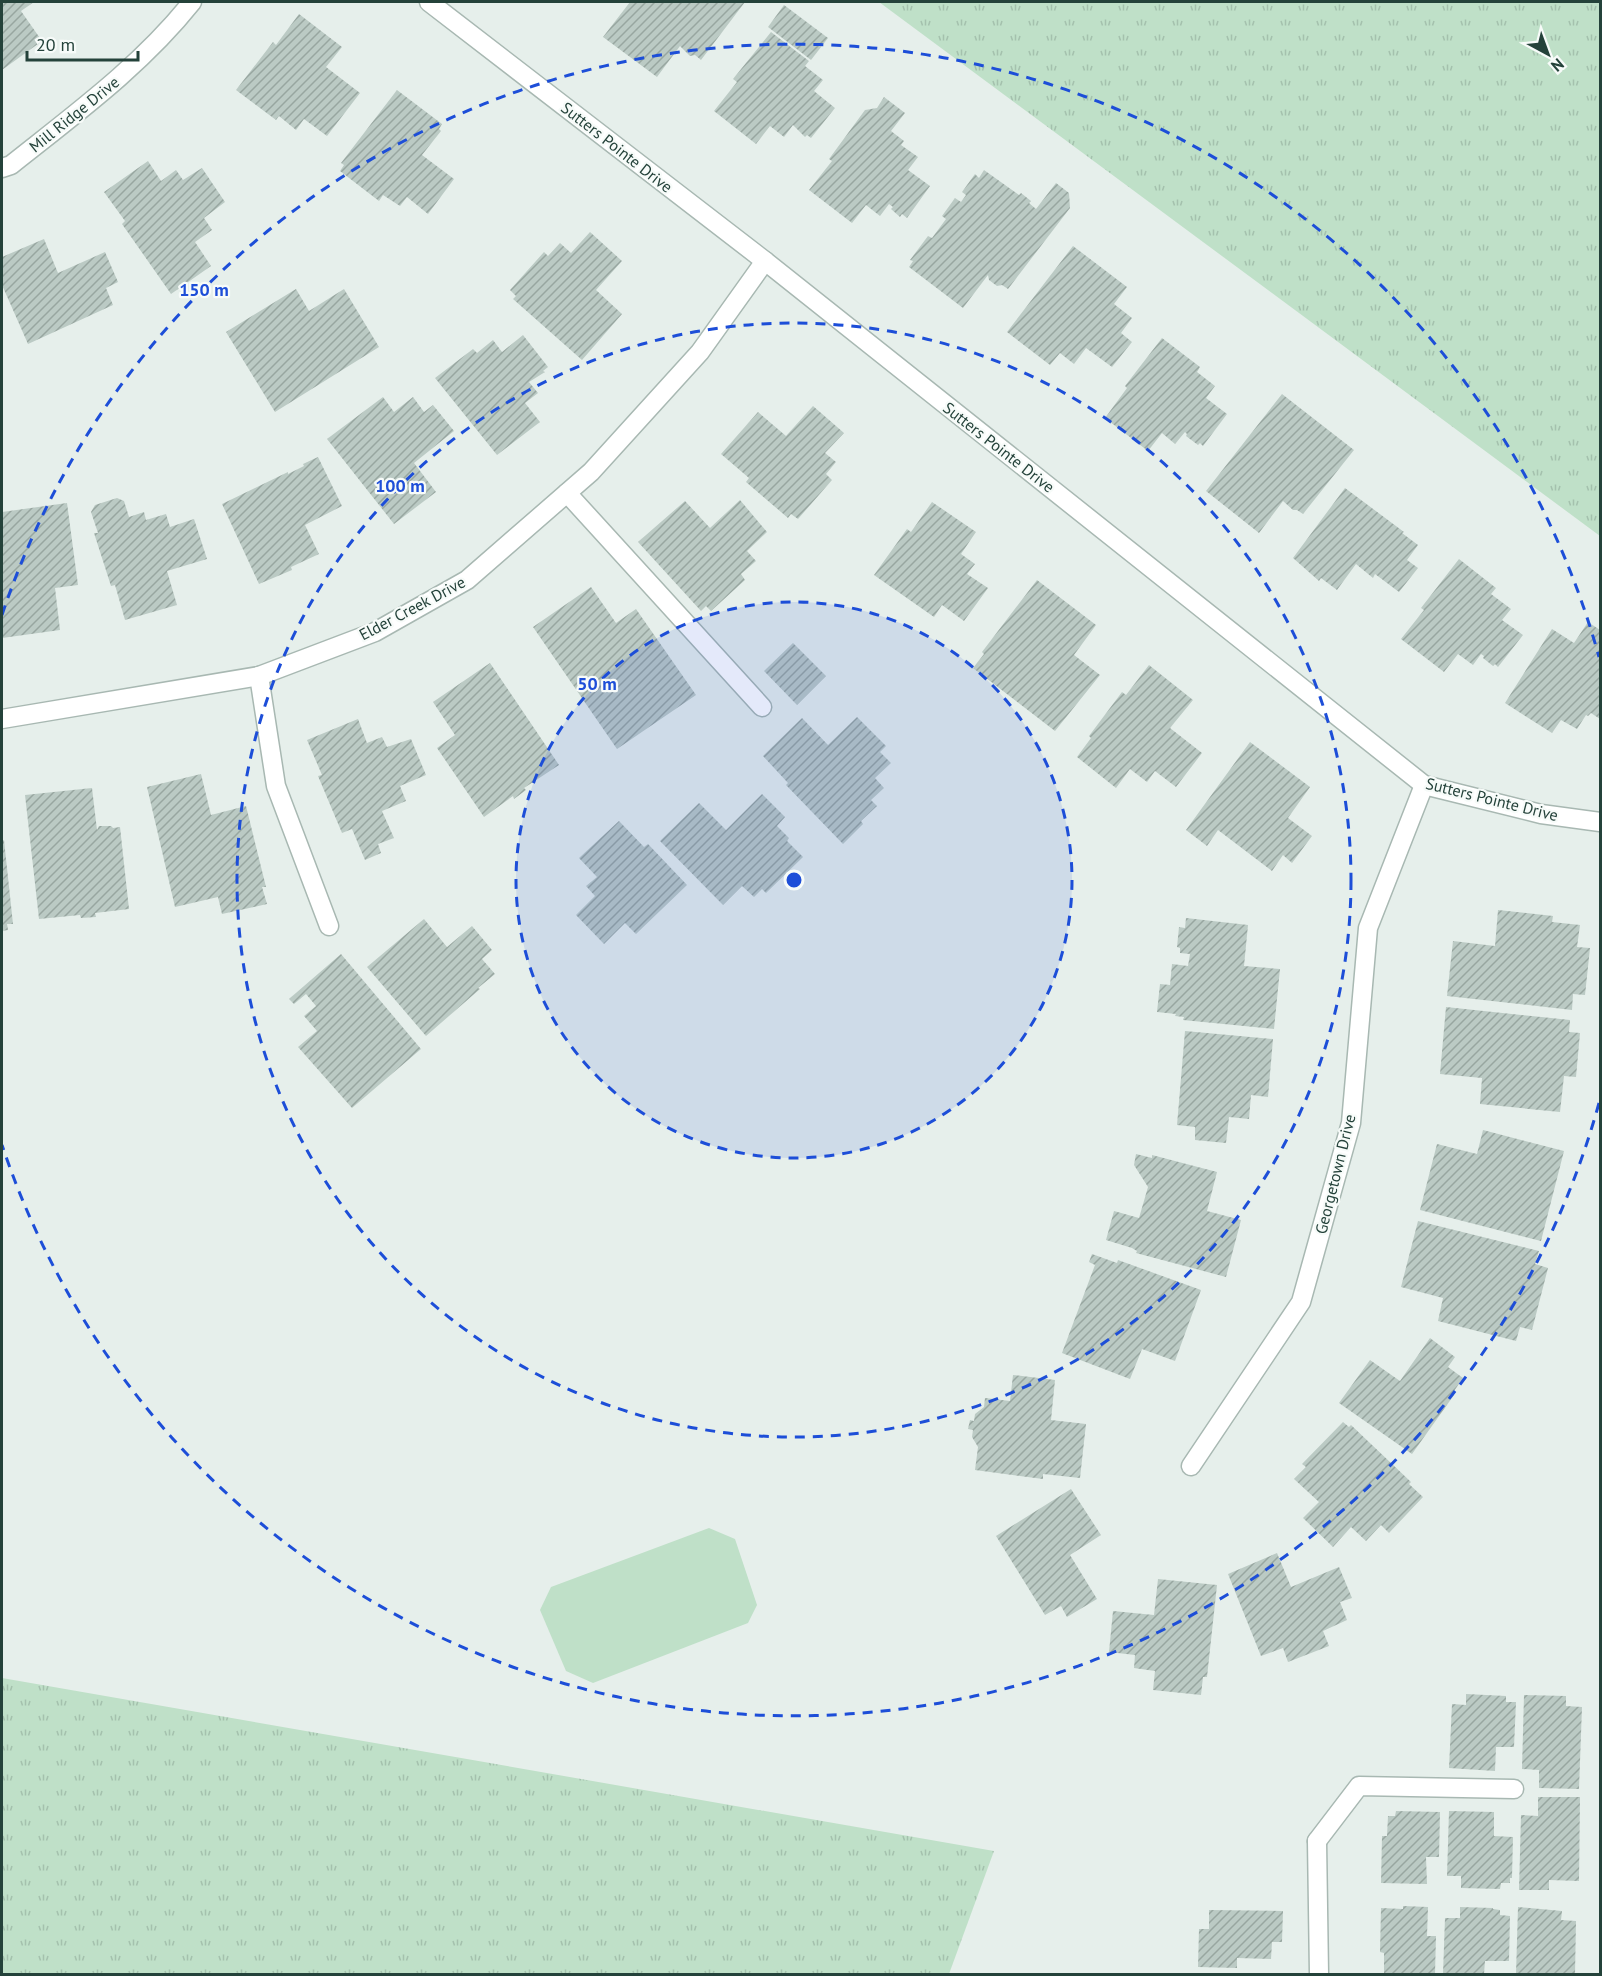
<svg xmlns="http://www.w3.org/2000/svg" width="1602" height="1976" font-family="'PT Sans',sans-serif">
<defs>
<pattern id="grass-tufts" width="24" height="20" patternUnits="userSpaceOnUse" patternTransform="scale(1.5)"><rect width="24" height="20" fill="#bfe0c8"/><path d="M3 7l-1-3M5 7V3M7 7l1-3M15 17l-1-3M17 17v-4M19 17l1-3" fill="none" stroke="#a4c1ad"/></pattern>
<pattern id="building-hatch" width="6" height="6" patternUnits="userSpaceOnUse" patternTransform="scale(1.5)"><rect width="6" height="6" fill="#bbcac4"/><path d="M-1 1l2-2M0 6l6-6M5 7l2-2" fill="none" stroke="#98a6a0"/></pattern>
</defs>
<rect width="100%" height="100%" fill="#e6efeb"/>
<g fill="url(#grass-tufts)">
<path d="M879,2H1600V536Z"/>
<path d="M2,1678L994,1851L949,1974H2Z"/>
</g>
<path fill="#bfe0c8" d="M709,1528L735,1539L757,1605L748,1623L593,1683L566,1671L540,1610L551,1587Z"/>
<g fill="url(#building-hatch)">
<path d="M2,2H34L21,11L42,41L2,70Z"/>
<path d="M630,2H745L701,60L695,55L690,56L680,46L657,77L603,37Z"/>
<path d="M784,5L828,38L811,60L768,27Z"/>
<path d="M299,14L342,47L326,67L360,93L327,136L304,119L296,130L279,116L276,120L236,90L273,42L276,45Z"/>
<path d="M771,32L809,61L805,66L823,80L814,91L835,108L811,138L807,135L805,137L793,125L784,137L770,126L756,144L714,111L737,82L733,79Z"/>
<path d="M397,90L442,124L439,129L441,131L422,155L454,179L428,214L407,197L400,206L383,195L379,201L340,171L344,165L341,163Z"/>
<path d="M884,97L905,113L891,131L904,141L901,145L918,157L908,170L930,186L907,218L902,214L900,217L891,209L893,207L889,204L880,216L866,205L852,223L809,190L832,161L829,159L865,110L877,108Z"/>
<path d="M148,161L161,181L176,170L183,180L202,168L225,202L204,218L212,230L195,242L211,266L171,294L122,224L125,221L104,192Z"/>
<path d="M984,170L1019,195L1021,193L1031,201L1029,203L1036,209L1056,183L1069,193L1070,208L1008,289L1002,285L997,286L989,280L988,275L963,308L909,267L913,261L910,260L928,236L932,238L946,219L942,216L955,198L961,202L966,195L962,192L975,174L979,178Z"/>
<path d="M590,232L622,261L596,290L622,314L582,360L513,299L516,296L510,290L544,252L548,256L560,243L571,253Z"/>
<path d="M44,239L58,273L105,252L118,282L106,288L113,305L28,344L2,285V257Z"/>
<path d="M1073,246L1127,287L1114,304L1132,318L1121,333L1132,342L1112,367L1086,348L1074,364L1060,353L1050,365L1007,332Z"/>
<path d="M296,289L309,311L344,289L379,347L275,412L226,332Z"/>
<path d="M523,335L548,367L543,371L545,372L529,382L538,393L525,403L540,422L497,455L435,378L473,349L477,353L493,340L502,352Z"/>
<path d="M1162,338L1200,367L1197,372L1215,386L1206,398L1227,414L1203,446L1200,443L1198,445L1186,436L1187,434L1185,432L1175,444L1162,433L1148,451L1105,418L1127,388L1125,386Z"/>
<path d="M1282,394L1354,450L1303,514L1297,510H1293L1283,501L1259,533L1206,491Z"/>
<path d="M383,397L394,412L413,397L424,412L433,405L454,431L414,463L436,492L394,524L327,439Z"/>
<path d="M813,406L844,433L825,453L836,462L826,474L832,480L798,519L791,514L788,518L746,482L749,478L721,454L758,412L786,436Z"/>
<path d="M318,457L342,506L305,525L319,554L291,567L292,570L259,584L222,504L288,472V474L304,466L303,464Z"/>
<path d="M1345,488L1404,532L1402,533L1418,545L1407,560L1418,568L1399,592L1375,574L1373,578L1356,564L1337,590L1321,578L1319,581L1293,558Z"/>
<path d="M117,498L124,501L129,517L144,512L146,520L166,514L170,527L194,519L207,559L167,571L177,605L125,620L115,585L111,586L94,533H98L91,512L95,505Z"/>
<path d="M740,500L767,532L747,551L756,561L741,574L745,580L711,611L706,606L701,611L638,542L685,501L710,528Z"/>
<path d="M932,502L976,532L961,554L975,564L967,574L988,588L964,621L942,605L934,617L874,575L907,529L911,532Z"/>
<path d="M67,503L78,585L55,588L60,630L2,638V512Z"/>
<path d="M1459,559L1496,588L1491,594L1511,609L1502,620L1523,635L1498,667L1495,664L1493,666L1483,658L1484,656L1481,654L1473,665L1458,654L1444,672L1401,639L1424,610L1421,608Z"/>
<path d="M1037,580L1096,625L1074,655L1100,675L1055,731L973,668L984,654L982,652Z"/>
<path d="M591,587L616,623L636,609L696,695L617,749L533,627Z"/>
<path d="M1588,622L1600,630V719L1591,713L1588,716L1586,715L1577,729L1561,720L1552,733L1505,703L1552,629L1574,643Z"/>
<path d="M793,643L826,676L797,705L764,671Z"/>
<path d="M490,663L559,765L524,788L526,790L514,799L513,796L484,817L437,748L455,735L433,702Z"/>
<path d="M1149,665L1193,700L1170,728L1202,753L1176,787L1155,771L1147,782L1130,769L1116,788L1077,757L1091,738L1089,736L1122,692L1126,695Z"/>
<path d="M857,717L886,746L880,752L891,763L875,778L884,788L871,800L877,806L861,821L863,824L843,844L786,785L788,783L763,756L802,718L828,745Z"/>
<path d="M358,719L367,743L382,737L387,747L411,739L426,775L400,786L406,801L382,811L394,838L378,844L381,853L365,860L352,829L342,833L318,776L322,775L307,740Z"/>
<path d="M1250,742L1310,787L1288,818L1312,836L1292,863L1283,855L1272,871L1218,830L1207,846L1186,830Z"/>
<path d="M201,774L211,815L246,806L266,887H262L267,904L222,914L218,897L175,907L147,787Z"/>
<path d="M92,788L97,830L99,826H111L113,828L120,827L129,909L95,913L96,917L81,918L80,915L39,919L25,795Z"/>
<path d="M762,794L785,817L777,826L789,838L787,841L803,857L766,893L762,889L754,897L742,886L723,905L660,841L699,803L726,830Z"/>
<path d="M619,821L644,847L648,844L687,885L636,934L625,923L604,944L576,915L595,896L586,886L597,877L579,858Z"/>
<path d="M4,840L13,924H7L8,930L2,931V841Z"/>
<path d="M1498,910L1553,916L1552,922L1580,925L1577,947L1590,948L1585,995L1573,994L1572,1010L1447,996L1453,941L1495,946Z"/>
<path d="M1186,918L1248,925L1244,966L1280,969L1274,1029L1183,1020L1184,1017L1175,1016L1176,1014L1157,1012L1160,984L1170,985L1172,964L1188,966L1190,954L1180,953V948L1177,947L1179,927L1185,928Z"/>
<path d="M424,919L447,947L472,926L492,950L482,959L495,974L478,988L480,989L426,1036L367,967Z"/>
<path d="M341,954L421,1049L352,1108L298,1047L317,1031L304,1016L316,1006L306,994L294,1004L289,999Z"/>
<path d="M1446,1007L1570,1020L1569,1032L1580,1033L1576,1077L1564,1076L1560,1112L1480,1104L1482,1078L1440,1074Z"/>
<path d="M1185,1031L1273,1039L1268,1097L1251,1095L1249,1119L1229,1117L1226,1143L1195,1140V1127L1177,1125Z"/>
<path d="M1483,1130L1564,1151L1541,1241L1420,1210L1437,1144L1477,1154Z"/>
<path d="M1136,1154L1152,1158V1155L1217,1172L1207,1211L1241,1220L1226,1277L1136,1253L1137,1251L1132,1248L1106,1240L1114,1211L1139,1218L1148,1187L1134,1165Z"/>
<path d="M1418,1221L1539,1251L1535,1264L1548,1268L1532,1330L1520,1327L1516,1341L1438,1321L1443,1298L1401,1287Z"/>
<path d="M1092,1254L1117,1263L1118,1260L1201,1290L1175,1361L1142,1349L1130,1379L1062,1353L1095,1265L1089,1262Z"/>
<path d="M1430,1338L1455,1357L1448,1367L1463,1378L1452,1394L1454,1395L1412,1454L1339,1403L1370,1360L1400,1381Z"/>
<path d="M1013,1375L1055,1380L1051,1420L1086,1424L1080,1478L1043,1474V1479L975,1470L978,1447L972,1437L973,1430L968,1429L970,1420L974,1421L975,1414L984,1407L985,1398L1010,1401Z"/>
<path d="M1343,1422L1349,1427L1351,1425L1411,1482L1409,1484L1423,1497L1389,1533L1381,1525L1366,1541L1351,1527L1333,1547L1303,1518L1319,1502L1294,1479L1306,1467L1302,1464Z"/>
<path d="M1071,1489L1101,1535L1070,1555L1097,1599L1067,1617L1061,1606L1045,1615L996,1536Z"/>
<path d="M1277,1553L1291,1587L1339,1567L1352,1598L1340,1602L1347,1620L1323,1631L1329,1646L1288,1662L1283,1648L1261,1656L1228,1574Z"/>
<path d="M1158,1579L1217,1585L1207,1677H1203L1201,1695L1153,1690L1155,1671L1134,1668L1135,1655L1109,1652L1113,1611L1154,1615Z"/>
<path d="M1466,1694L1506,1696V1702H1516L1514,1747H1496L1495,1771L1449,1768L1452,1704L1466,1705Z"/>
<path d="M1524,1695L1566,1696V1706L1582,1707L1579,1789L1539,1788V1770L1522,1769Z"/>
<path d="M1538,1797H1580L1579,1881L1549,1880V1890H1519L1521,1815L1538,1816Z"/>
<path d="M1396,1811L1440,1812L1439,1857H1426L1427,1884L1381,1883L1382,1836H1387L1388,1816H1395Z"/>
<path d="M1449,1811L1494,1812V1836L1513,1837L1512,1878H1510V1883H1501L1500,1889L1461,1888V1876H1447Z"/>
<path d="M1403,1906L1428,1907L1427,1936H1436L1435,1974H1384V1953L1380,1952L1381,1908L1403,1909Z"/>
<path d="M1460,1907L1493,1908V1909L1500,1910V1915L1510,1916L1509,1961H1485L1484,1974H1443L1445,1918H1460Z"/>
<path d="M1518,1907L1562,1911L1561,1920L1576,1921L1575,1974H1516Z"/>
<path d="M1209,1910L1283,1911L1282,1942H1272L1271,1959L1237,1958V1968L1198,1967L1199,1929H1209Z"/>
</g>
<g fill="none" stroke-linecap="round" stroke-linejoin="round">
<g stroke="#a8b8b2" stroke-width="21">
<g id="service">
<path d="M567,493L762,707"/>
<path d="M259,676L276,786L329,926"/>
<path d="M1317,1841L1359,1786L1514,1789"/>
</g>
</g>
<g stroke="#a8b8b2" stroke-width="21">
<g id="minor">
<path d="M429,2L765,261L1424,785L1541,814L1600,822"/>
<path d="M2,168L11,165C75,114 141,66 192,2"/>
<path d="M2,719L259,676L375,632L467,580L591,472L700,352L765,261"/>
<path d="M1191,1466L1301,1302L1351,1123L1368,928L1424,785"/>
<path d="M1317,1841L1319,1974"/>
</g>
</g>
<use href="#service" stroke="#fff" stroke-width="18"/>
<use href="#minor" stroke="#fff" stroke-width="18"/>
</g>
<circle cx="794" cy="880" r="278" fill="#1d4ed8" fill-opacity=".12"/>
<g fill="none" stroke="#1d4ed8" stroke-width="3" stroke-dasharray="10 8">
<circle cx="794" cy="880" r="278"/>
<circle cx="794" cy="880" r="557"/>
<path d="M1599 1103A835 835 0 0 1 2 1145M2 615A835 835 0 0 1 1599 657"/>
</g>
<g text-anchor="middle" stroke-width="4.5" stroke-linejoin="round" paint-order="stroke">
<g font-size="16" fill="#24423a" stroke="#f7fbf9">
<text transform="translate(74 114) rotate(-39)" y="6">Mill Ridge Drive</text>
<text transform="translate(617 147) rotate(38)" y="6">Sutters Pointe Drive</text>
<text transform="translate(999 447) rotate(38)" y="6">Sutters Pointe Drive</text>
<text transform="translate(412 608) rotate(-28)" y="6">Elder Creek Drive</text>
<text transform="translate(1492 799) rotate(14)" y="6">Sutters Pointe Drive</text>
<text transform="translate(1335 1174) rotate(-76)" y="6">Georgetown Drive</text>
</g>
</g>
<circle cx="794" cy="880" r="9" fill="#1d4ed8" stroke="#f7fbf9" stroke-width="3"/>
<g font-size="18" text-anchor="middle" font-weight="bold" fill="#1d4ed8" stroke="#f7fbf9" stroke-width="4.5" stroke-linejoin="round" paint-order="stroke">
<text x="204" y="296">150 m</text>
<text x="400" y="492">100 m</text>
<text x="597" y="690">50 m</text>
</g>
<rect width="1602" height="1976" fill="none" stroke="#24423a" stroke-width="6"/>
<g transform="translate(1548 54) rotate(139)" stroke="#f7fbf9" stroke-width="4.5" paint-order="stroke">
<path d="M0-4.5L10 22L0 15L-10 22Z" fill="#24423a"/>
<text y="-9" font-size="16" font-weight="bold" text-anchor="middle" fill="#24423a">N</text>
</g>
<path d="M27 51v9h111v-9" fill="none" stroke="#24423a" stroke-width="3"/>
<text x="36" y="51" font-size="18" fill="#24423a" stroke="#f7fbf9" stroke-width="4.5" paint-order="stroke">20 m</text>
</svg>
